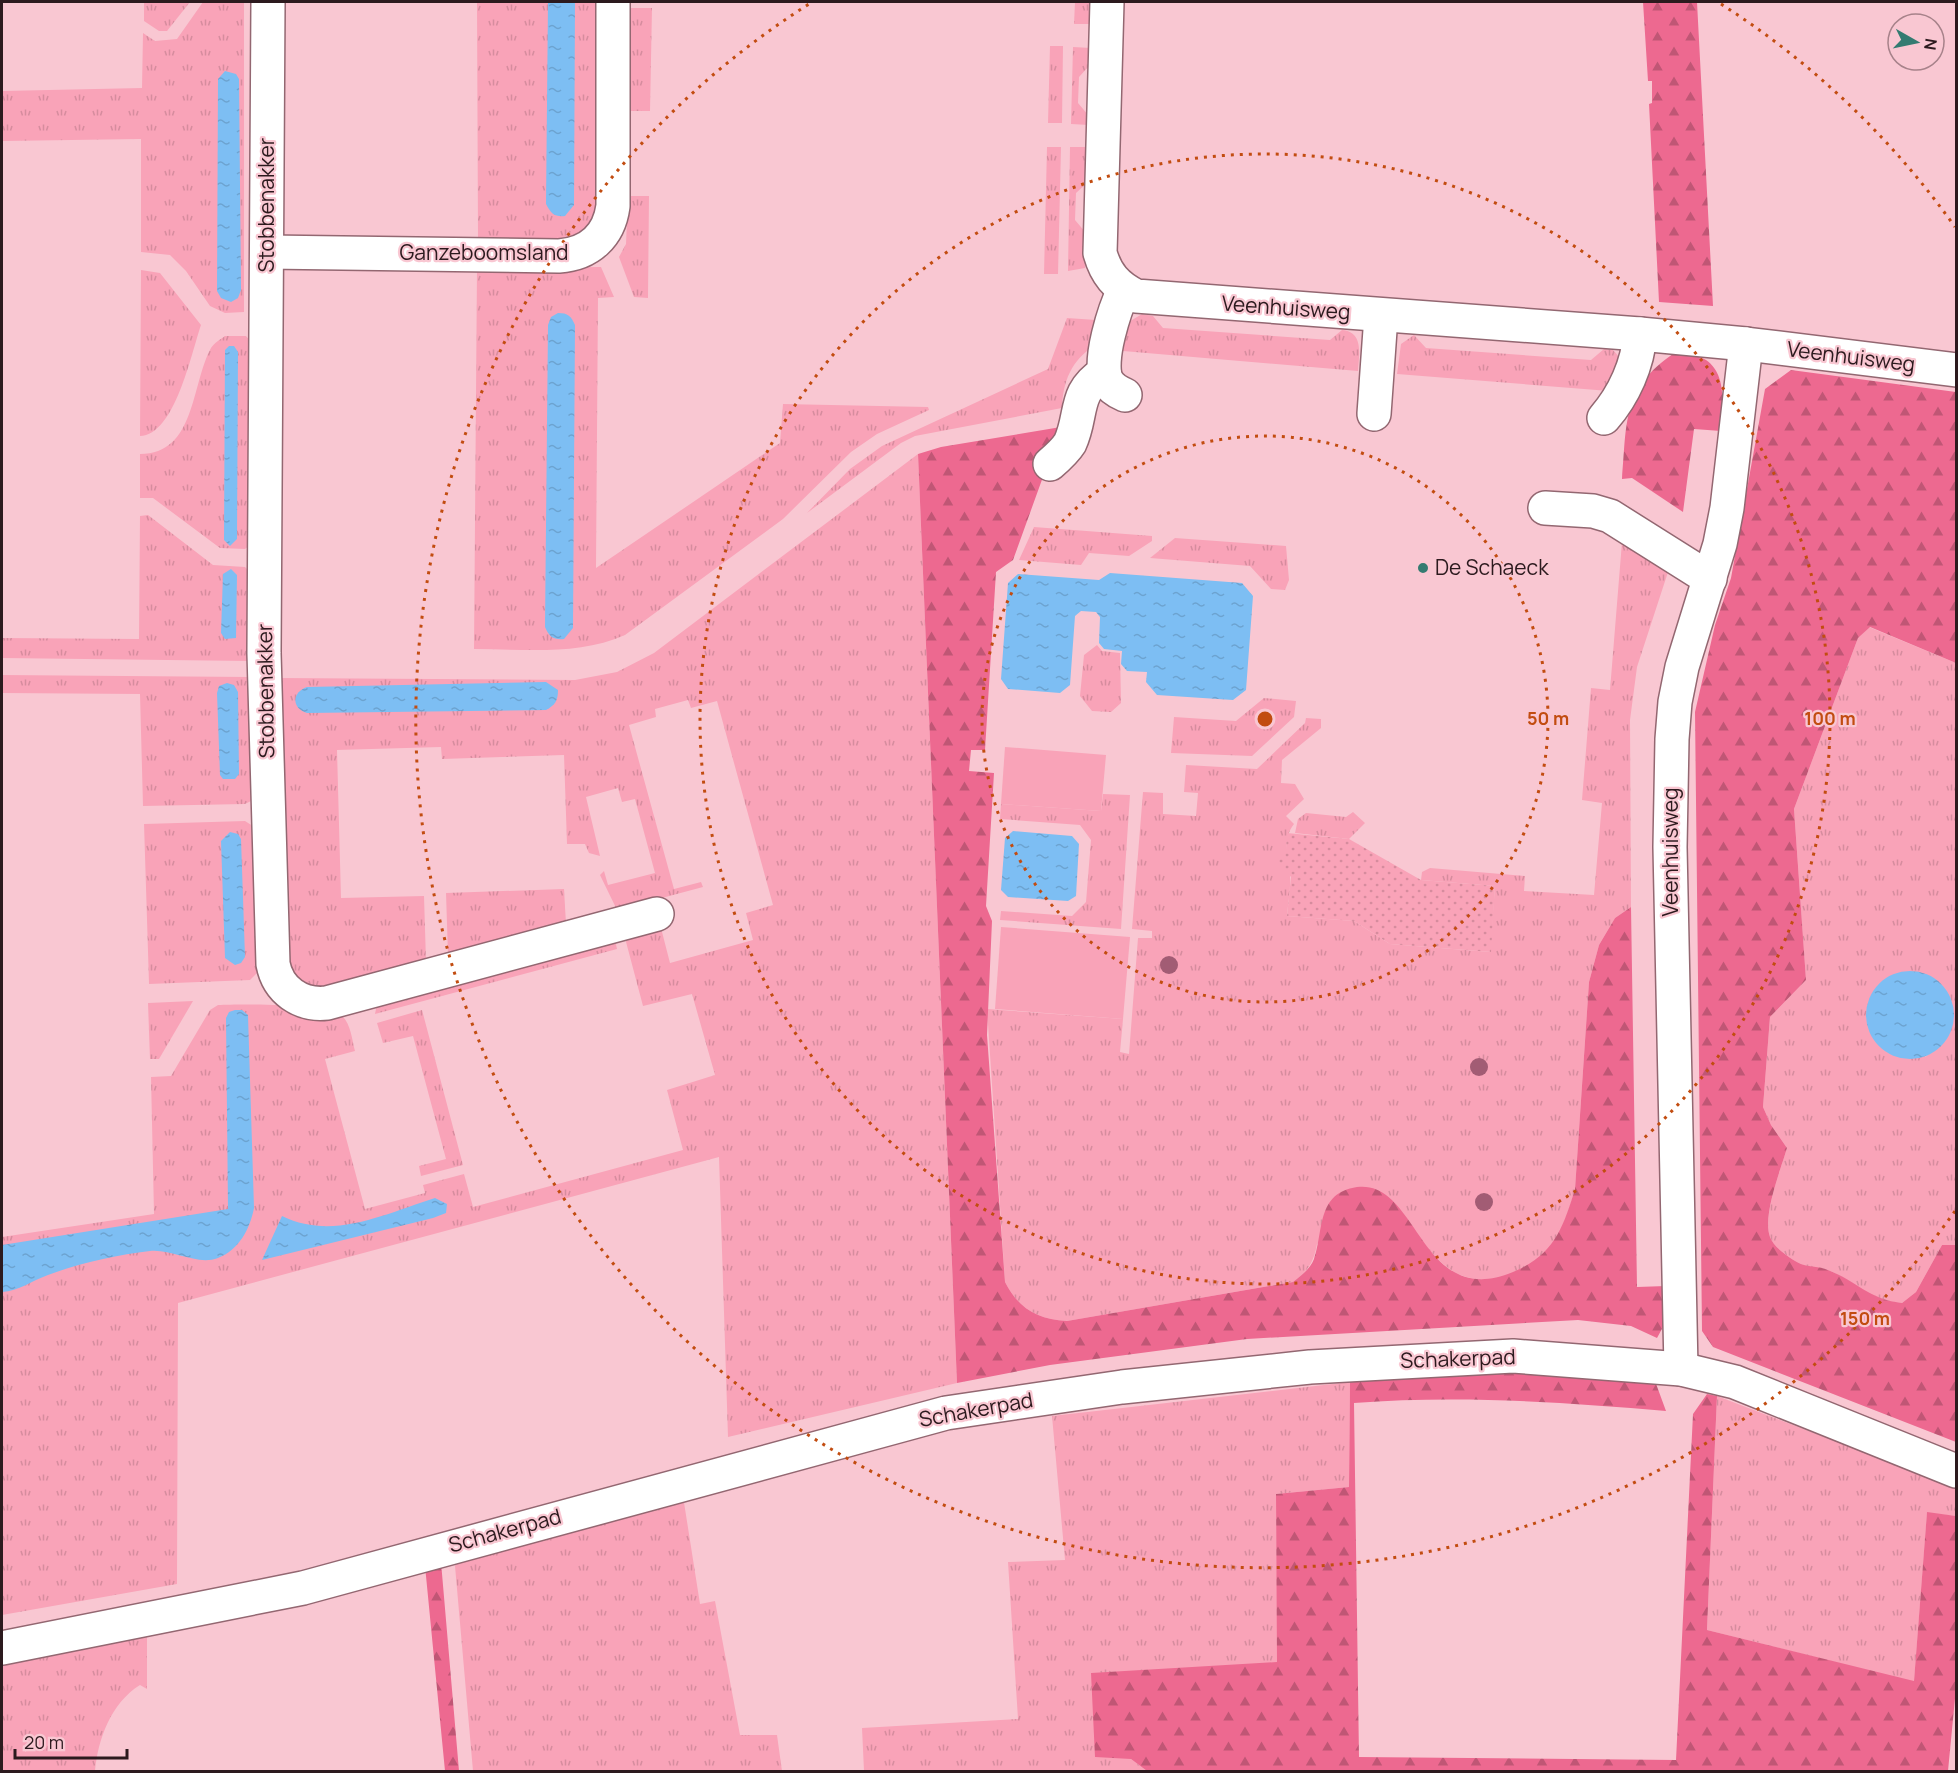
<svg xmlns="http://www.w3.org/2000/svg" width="1958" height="1773" font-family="Manrope,sans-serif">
<defs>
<pattern id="grass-tufts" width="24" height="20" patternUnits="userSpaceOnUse" patternTransform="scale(1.5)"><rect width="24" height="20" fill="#f9a3b8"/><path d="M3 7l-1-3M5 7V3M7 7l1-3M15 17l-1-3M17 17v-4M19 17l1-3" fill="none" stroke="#d68c9e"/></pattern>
<pattern id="forest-firs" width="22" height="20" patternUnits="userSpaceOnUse" patternTransform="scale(1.5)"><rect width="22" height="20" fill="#ed6990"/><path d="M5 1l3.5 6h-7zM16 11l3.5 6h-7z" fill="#c05675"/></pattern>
<pattern id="park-dots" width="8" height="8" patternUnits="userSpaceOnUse" patternTransform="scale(1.5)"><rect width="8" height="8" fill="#f9a3b8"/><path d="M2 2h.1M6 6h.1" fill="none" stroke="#d68c9e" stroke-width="1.8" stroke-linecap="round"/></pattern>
<pattern id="water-ripples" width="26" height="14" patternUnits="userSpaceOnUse" patternTransform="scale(1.5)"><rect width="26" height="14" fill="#7dbef3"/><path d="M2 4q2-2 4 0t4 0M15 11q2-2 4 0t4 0" fill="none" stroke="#6ca3d0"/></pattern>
</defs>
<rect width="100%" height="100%" fill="#f9c7d2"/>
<g fill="url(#grass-tufts)" fill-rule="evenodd">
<path d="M144,2H190L167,31H159L144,21Z"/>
<path d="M203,2H244V312L225,313L210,306L186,271L170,255L141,252V139L2,141V91L142,88L143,33L155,41L177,39Z"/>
<path d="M477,2H600L599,210C593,220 589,230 578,236C559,245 501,239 478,239Z"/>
<path d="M1075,2H1092L1091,24H1074Z"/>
<path d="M627,8H652L650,111H628Z"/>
<path d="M1050,46H1063L1062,123H1048Z"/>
<path d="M1073,47L1091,48L1090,65L1079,77L1078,103L1089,116V125L1071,124Z"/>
<path d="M1047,147H1061L1058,274H1044Z"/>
<path d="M1070,147H1088L1087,183L1076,193L1075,220L1086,233L1085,268L1068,271Z"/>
<path d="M628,196H649L648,298L634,297L619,257L626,244Z"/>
<path d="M601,267L614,297L598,298L596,568L780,443L783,404L928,407L929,410L877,434L851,452L783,519L625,635C578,656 524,649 474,649L477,268Z"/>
<path d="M141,270L160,273L201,325C191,354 175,435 140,436Z"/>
<path d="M1142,314L1153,316L1163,328L1330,340L1342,330C1364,332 1359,354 1358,371L1123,351L1127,323Z"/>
<path d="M1067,318L1096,320L1095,345C1071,361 1063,381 1062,408L915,436L901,443L807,513L850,469L882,446L1048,369Z"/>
<path d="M1414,335L1426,348L1591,360L1604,349L1613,350L1622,360L1609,391L1397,374L1401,344Z"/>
<path d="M225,336H246L252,343L251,544L245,549L220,548L153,498H140V454C196,454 191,384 211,348C214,343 221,339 225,336Z"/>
<path d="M918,454L957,1383L728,1437L719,1157L178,1303L177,1584L2,1615V1237L154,1214L151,1077L171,1076L210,1010L218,1005C241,1004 327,1003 342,1016C351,1024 352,1040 355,1051L325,1059L365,1209L425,1193L423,1185L464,1174L473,1207L683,1150L667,1090L715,1075L692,994L643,1006L625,938L661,928L670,963L753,940L746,913L773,905L717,701L691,708L688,700L655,709L656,717L629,725L674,889L701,882L703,887L617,910L600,875L604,871L608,885L655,873L635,799L622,802L618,788L586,797L600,856L589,853L585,844H567L564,755L442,759L441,747L337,750L341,898L424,896L426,961L323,988L305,985L289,970L279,678L575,680L617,672L654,653Z"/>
<path d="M148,515L213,565L245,567L250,572V661L2,658V638L139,639L140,516Z"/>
<path d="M1034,527L1152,536V541L1129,556L1089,553L1081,565L1019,560Z"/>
<path d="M1175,538L1286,546L1289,580L1285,590L1271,589L1250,566L1150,558Z"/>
<path d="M1622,542L1668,572L1637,667L1630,720L1631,907L1615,918L1599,945L1589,982L1575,1189C1570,1206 1565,1224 1555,1240C1535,1272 1484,1292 1451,1270C1426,1253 1406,1216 1384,1194L1317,1244C1314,1262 1308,1271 1293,1282L1067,1321C1037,1319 1019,1309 1005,1282L987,1009L1123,1019L1120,1052L1129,1054L1138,938H1152V931L1132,929L1143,792L1163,793V814L1196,816L1198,793L1184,792L1186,765L1257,769L1305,723L1306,718L1321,719V728L1282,760L1281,783L1295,784L1304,799L1286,816L1294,824C1281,841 1289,857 1290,876C1291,889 1288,903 1287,916L1354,921L1390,944L1490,952L1495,886L1421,880L1422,872L1430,868L1525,876L1524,891L1594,895L1602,803L1582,800L1591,688L1610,690Z"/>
<path d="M1869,627L1956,663V1245H1942L1916,1292L1902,1303C1868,1300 1857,1282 1828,1270C1820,1267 1809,1268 1801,1264C1791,1259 1774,1248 1770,1237C1762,1217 1781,1169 1787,1148L1771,1125L1763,1107L1770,1017L1806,980L1794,809L1858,638ZM1914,971C1937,979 1946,983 1949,1008C1953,1036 1948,1042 1925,1057Z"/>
<path d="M1097,645L1102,651L1120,653L1121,703L1111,712L1092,711L1080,696L1084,655Z"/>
<path d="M2,675L250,677L255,799L245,804L143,806L140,694L2,693Z"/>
<path d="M1264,698L1296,701L1294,717L1252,756L1171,753L1174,717L1236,721Z"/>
<path d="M1103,794L1130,795L1121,929L1000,920L1001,911L1072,916L1086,902L1091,840L1080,825L1000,819L1001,804L1101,811Z"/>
<path d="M1353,812L1365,823L1349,839L1295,833L1298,819L1306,813L1346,817Z"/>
<path d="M245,821L256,828L261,969L250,980L149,984L144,824Z"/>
<path d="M564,889L566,924L448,955L446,893Z"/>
<path d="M615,940L617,949L375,1014L377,1004Z"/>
<path d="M193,1001L159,1059H150L148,1003Z"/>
<path d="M422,1010L463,1165L421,1176L419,1166L446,1159L413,1036L383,1043L377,1023Z"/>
<path d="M1350,1382L1349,1487L1276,1494L1278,1662L1131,1759L1147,1771H864L862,1728L1018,1719L1008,1562L1065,1560L1052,1416Z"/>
<path d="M1717,1396L1956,1487V1516L1927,1513L1914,1682L1707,1630Z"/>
<path d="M683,1496L700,1604L715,1601L740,1735H777L782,1771H473L455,1566L457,1559Z"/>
<path d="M147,1637V1689L140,1685C111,1703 98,1739 95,1771H2V1666Z"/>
</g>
<g fill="url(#forest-firs)">
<path d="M1643,2H1697L1713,306L1659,302L1649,104L1652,103V81H1648Z"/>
<path d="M1673,354C1682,355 1698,355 1706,360C1728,375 1722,408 1721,431L1694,429L1683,512L1632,478L1622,479C1627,422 1622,389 1673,354Z"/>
<path d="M1791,370L1956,392V663L1870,627L1858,638L1794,809L1806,980L1770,1017L1763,1107L1771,1125L1787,1148C1781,1169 1762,1216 1770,1237C1774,1248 1791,1259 1801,1264C1809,1267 1819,1266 1828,1270C1857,1281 1868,1299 1902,1303L1916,1292L1942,1245H1956V1442L1713,1347L1702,1331L1695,712L1715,625L1731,578L1765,389Z"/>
<path d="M1061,427L1013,560L996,572L985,750H971L969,771L994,773L986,906L992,921L987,1035L1005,1282C1019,1309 1037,1319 1067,1321L1293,1282C1302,1275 1310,1269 1314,1259C1324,1231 1316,1193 1357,1187C1419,1179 1420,1311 1513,1272C1554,1255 1563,1228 1575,1189L1589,982L1599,945L1615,918L1631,907L1637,1287L1666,1286L1663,1327L1657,1338L1631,1326L1578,1320L1247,1339L1050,1365L957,1383L918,454L941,447Z"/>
<path d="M1524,1371L1655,1381L1666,1411C1563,1402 1458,1395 1354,1403L1359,1757L1676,1760L1693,1414L1707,1394L1717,1396L1707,1630L1914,1681L1927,1512L1956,1516V1688L1948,1771H1147L1131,1759L1095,1757L1091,1673L1277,1662L1276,1494L1349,1487L1350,1382L1399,1376Z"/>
<path d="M441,1562L459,1771H445L426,1576L425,1567Z"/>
</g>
<path fill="url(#park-dots)" d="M1287,833L1349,839L1421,880L1495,886L1491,952L1390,944L1354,921L1287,916L1291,877L1275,860L1286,851Z"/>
<g fill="#f9a3b8">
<path d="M1005,747L1106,755L1101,811L1001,804Z"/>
<path d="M1001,927L1130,937L1123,1019L995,1009Z"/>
</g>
<g fill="url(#water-ripples)">
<path d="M548,2H575L574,205L565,216C555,217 551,214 546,204Z"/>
<path d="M225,71L236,74L239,79L241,290L238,298L231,302L221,298L217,291L218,79Z"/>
<path d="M558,313C568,313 571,316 575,325L573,628L564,639C554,640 549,637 545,627L548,325L551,317Z"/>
<path d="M229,346H234L238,352L237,539L230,546L224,540L225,350Z"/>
<path d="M231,569L237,575L236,638L225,639L221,633L223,574Z"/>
<path d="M1110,573L1242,583L1253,596L1246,690L1233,700L1157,695L1146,682L1147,672L1127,671L1121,664L1122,651L1104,649L1099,643L1100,617L1096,612L1081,611L1075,616L1070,685L1060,693L1008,689L1001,679L1008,583L1018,574L1099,580Z"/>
<path d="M546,682L558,690C558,701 555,705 546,710L307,713C291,708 292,692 307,687Z"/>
<path d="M227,683L234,685L238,692L239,774L235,779H223L220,775L217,693L219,686Z"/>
<path d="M1013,831L1072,836L1079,844L1076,896L1068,901L1008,897L1001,890L1005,838Z"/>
<path d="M230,832L238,834L241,839L245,957L241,963L235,965L225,958L221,841Z"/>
<circle cx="1910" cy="1015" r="44"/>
<path d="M235,1010H242L248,1015L254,1208C250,1229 239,1250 218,1258C197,1266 173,1249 150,1251C117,1255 80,1263 48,1275C31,1281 19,1291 2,1292V1245L228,1209L226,1018L229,1012Z"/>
<path d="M435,1198L447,1204L446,1213L433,1218L262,1260L282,1216C333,1241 384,1214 435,1198Z"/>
</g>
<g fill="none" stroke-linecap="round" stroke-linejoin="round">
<g stroke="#936771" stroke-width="36">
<g id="minor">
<path d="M268,2L264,653L273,964C278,990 300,1006 327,1003L657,914"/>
<path d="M1107,2L1100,253C1106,274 1116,286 1136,296L1640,334L1746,344L1956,370"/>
<path d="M267,252L559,256C589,254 609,236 613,206V2"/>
<path d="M1124,290C1115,308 1097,362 1107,381C1111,388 1118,392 1125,395"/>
<path d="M1374,414L1381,316"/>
<path d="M1604,418C1624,395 1638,364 1640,334"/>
<path d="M1050,464C1057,458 1065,451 1070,443C1083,415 1073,392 1104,373"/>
<path d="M1545,508L1593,511L1610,516L1710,579"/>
<path d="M1681,1369L1670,847L1672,739L1675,702L1682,667L1720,544L1727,508L1746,344"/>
<path d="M2,1648L303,1588L946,1413L1122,1387L1310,1367L1513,1356L1681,1369L1735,1382L1956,1471"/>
</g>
</g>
<use href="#minor" stroke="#fff" stroke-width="33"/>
</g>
<g fill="#a25c74">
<circle cx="1169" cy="965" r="9"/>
<circle cx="1479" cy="1067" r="9"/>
<circle cx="1484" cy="1202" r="9"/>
</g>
<g fill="none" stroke="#c24c10" stroke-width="3" stroke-dasharray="3 6">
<circle cx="1265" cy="719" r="283"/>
<circle cx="1265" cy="719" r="565"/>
<path d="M1955 1211A848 848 0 1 1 809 4M1721 4A848 848 0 0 1 1955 227"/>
</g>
<circle fill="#347b71" stroke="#f9c7d2" stroke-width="2" cx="1423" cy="568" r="6"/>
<g text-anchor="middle" stroke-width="4.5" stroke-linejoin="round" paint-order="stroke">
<g font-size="21" fill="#2c1a1e" stroke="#f9c7d2">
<text transform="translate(267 205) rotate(-90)" y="7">Stobbenakker</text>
<text x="484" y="260">Ganzeboomsland</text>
<text transform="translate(1286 308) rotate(4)" y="7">Veenhuisweg</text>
<text transform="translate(1851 357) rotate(7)" y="7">Veenhuisweg</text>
<text transform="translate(266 691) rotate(-91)" y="7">Stobbenakker</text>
<text transform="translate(1671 852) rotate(-90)" y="7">Veenhuisweg</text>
<text transform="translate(1458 1359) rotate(-2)" y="7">Schakerpad</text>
<text transform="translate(976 1410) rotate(-10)" y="7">Schakerpad</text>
<text transform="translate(505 1531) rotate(-15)" y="7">Schakerpad</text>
</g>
<g font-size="21" fill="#2c1a1e" stroke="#f9c7d2" text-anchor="start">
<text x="1435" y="575">De Schaeck</text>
</g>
</g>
<circle cx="1265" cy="719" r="9" fill="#c24c10" stroke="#f9c7d2" stroke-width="3"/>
<g font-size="18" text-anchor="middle" font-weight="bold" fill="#c24c10" stroke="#f9c7d2" stroke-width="4.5" stroke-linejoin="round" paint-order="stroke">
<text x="1548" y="725">50 m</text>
<text x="1830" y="725">100 m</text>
<text x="1865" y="1325">150 m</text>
</g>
<rect width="1958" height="1773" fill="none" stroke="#2c1a1e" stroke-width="6"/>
<g transform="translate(1916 42) rotate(99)"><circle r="28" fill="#f9c7d2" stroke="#a7828a" stroke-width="1.5"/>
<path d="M0-4.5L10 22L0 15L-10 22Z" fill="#347b71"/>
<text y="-9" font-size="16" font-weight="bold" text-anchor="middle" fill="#2c1a1e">N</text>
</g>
<path d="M15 1749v9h112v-9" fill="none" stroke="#2c1a1e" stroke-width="3"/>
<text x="24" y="1749" font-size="18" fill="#2c1a1e" stroke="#f9c7d2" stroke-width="4.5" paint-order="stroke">20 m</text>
</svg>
